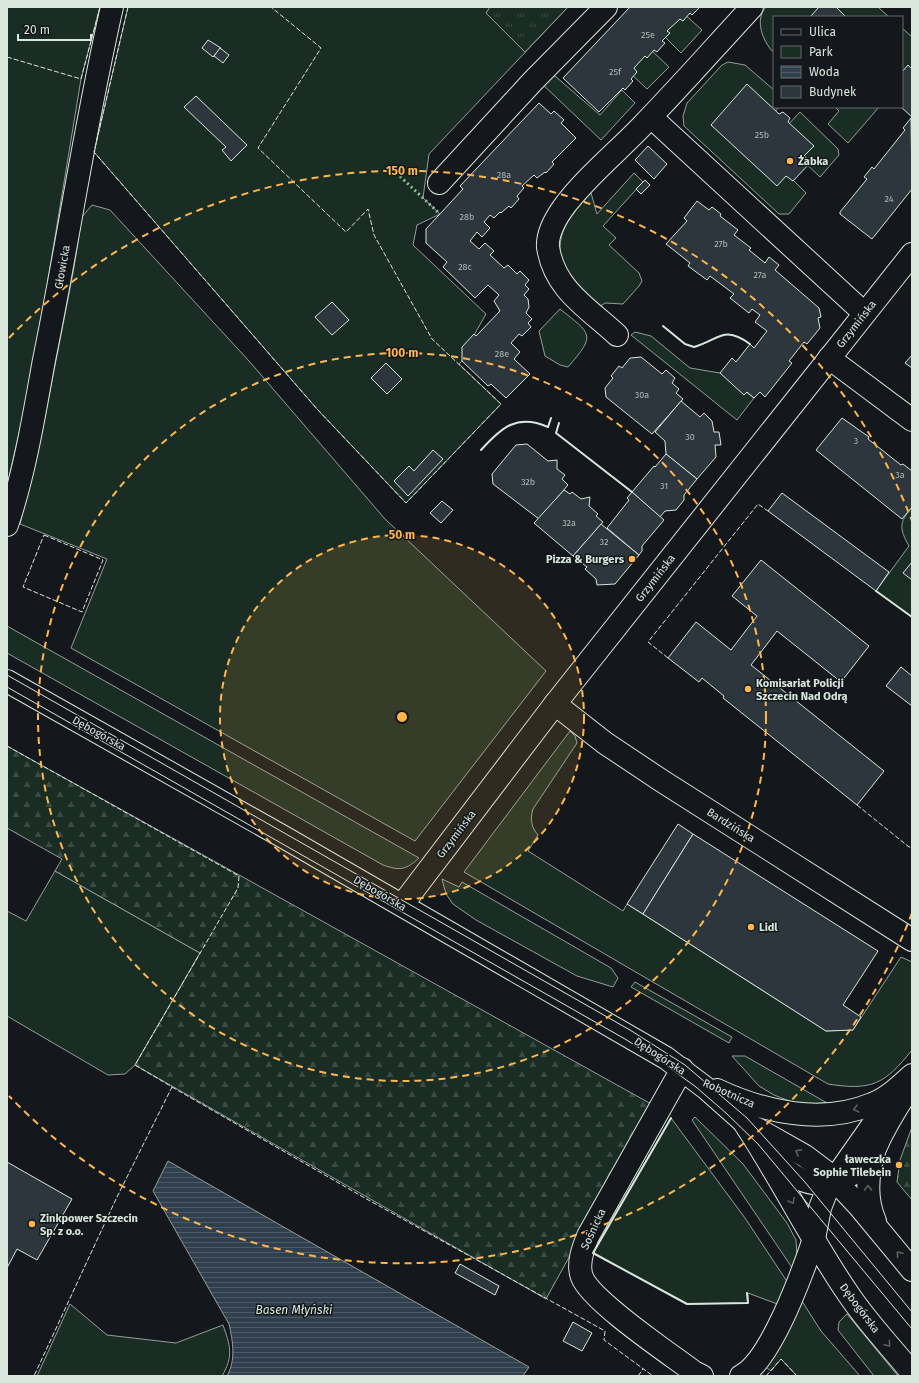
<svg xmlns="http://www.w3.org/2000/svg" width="919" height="1383" font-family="'Fira Sans',sans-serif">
<defs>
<pattern id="forest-firs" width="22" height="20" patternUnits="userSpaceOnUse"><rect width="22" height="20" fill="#1a2d24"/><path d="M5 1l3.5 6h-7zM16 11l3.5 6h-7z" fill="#3b4b43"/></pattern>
<pattern id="park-tufts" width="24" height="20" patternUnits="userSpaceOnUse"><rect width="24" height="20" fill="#1a2d24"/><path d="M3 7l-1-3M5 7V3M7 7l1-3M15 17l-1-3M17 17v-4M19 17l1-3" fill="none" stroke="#3b4b43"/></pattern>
<pattern id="water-rules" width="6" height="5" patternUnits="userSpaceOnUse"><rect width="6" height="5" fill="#2f3f4d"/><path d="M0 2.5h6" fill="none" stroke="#4c5b66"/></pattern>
</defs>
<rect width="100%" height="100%" fill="#14181c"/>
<g fill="#1a2d24" stroke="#939e99">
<path d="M7,7H100L81,79L33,371L7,486Z"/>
<path d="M128,7H568L429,154L423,198L440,214L417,225L413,245L486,314L465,351L462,361L459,364L501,404L406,503L317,409L94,152Z"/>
<path d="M766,7H878L889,17H774V53C763,42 754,20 766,7Z"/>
<path d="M682,12L702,30L681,53L662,34Z"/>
<path d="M902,28L912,37V67L902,79Z"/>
<path d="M649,48L669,67L647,89L628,71Z"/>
<path d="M728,62L745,65L774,90V107H779L773,114L787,126L800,112L838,149L839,155L820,177L801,159L787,174L806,193L789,214H779L684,126L683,116L687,103L722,65Z"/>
<path d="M555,76L600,115L622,90L635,103L601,140L540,82L546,78Z"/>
<path d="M835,107H879L848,143L828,124L839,111Z"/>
<path d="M634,173L643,182L603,226L616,238L609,245L639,273L642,281L639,286L623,304L605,303L599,307C591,299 573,287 568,277C549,240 567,219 591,193L597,214Z"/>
<path d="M92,205L110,210L249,361L385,519L546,671L415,841L71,648L107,559L20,524L43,427L73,273L82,217Z"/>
<path d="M560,309C591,334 597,334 568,367L560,365L545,356L539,331Z"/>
<path d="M635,332L651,336L690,368L720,373L754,398L737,420L631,335Z"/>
<path d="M912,507V617L876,591L909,546C899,528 899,523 912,507Z"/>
<path d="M7,626L419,858C406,870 400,871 383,865L7,653Z"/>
<path d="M570,731L575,736L577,743L533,809C530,819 531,827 538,835L528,851L623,911L627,904L826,1031L853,1030L901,957L912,962V1050C885,1084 872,1091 828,1084L464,872Z"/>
<path d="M55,871L200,953L135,1065L125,1074L108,1075L7,1016V911L26,921Z"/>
<path d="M442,879L459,887L462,882L611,968L618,978L613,987L577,976L476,920L453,904L446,894Z"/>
<path d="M635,982L732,1037L729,1043L631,987Z"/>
<path d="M732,1056H745L827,1103L797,1104L774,1095L759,1086Z"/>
<path d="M695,1117L743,1164L787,1223L796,1240L797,1256L793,1269L692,1120Z"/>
<path d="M671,1118L745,1218L788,1283L780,1305L748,1293V1303L687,1304L593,1253Z"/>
<path d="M800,1298L821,1331L860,1376H797L781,1359L771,1371L763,1365Z"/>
<path d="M70,1304L107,1335L176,1343L223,1325C230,1345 234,1356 222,1376H37Z"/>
<path d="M847,1314L898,1376H874L838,1330L839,1322Z"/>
</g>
<g fill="url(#forest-firs)" stroke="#939e99">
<path d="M7,746L653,1105L546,1299L135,1065L200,953L55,871L62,859L7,828Z"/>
<path d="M912,1127V1200L897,1182L900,1160Z"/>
</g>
<path fill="url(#park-tufts)" stroke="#939e99" d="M490,7H568L525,52L486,13Z"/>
<path fill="url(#water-rules)" stroke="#939e99" d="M168,1161L529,1367L523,1376H227C236,1360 233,1342 229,1324L153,1191Z"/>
<g fill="#2c363c" stroke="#d8e6dc">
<path d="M630,7H700L692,15L690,13L683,21L680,19L667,31L670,33L662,41L665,43L657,52L654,50L647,58L645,56L634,68L637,72L631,79L633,81L625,90L623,88L599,112L563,78Z"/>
<path d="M819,7H836L846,17H810Z"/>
<path d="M208,40L221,48L213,57L202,48Z"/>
<path d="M220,48L229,55L223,63L214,56Z"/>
<path d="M908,65L912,69V117L901,107L902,72Z"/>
<path d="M747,84L779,114L783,112L790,118L788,122L814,146L804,156L811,162L793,181L786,176L777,186L711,125Z"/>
<path d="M196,96L247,145L231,161L222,150L226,147L184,107Z"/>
<path d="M539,103L551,114L554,111L564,120L561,123L576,138L552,162L554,164L546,173L545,172L537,178L534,175L522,186L524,188L517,196L519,199L511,208L509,206L501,213L500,212L494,218L490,215L484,222L490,228L482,237L477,232L470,241L479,249L485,243L494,251L490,255L504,268L508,265L517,274L520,271L529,280L525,285L529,289L524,295L528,299L529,307L526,313L532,319L528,323L531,327L522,336L519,334L511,343L520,352L514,359L530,374L506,398L491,384L488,386L462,361V347L474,334L476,336L500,311L494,301L499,295L488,285L475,298L443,267L447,262L426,243V229L463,189L460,186Z"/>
<path d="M911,118L912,189L872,239L840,214V212L867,179L864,177L872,167L874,169L905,130L903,128Z"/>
<path d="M648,146L667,164L654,179L635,160Z"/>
<path d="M645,180L650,185L641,194L636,189Z"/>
<path d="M697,201L709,210L712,207L721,214L720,216L738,230L734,235L751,248L749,250L765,263L769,257L779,265L775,270L819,308L821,317L818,318L820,328L807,344L804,342L789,361L792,363L765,397L760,392L754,398L747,392L744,395L720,373L732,358L736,362L750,344L754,348L767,331L755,322L760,315L752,309L749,313L730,298L734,294L710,276L707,280L688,266L690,263L666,244L687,221L684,218Z"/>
<path d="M332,302L349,320L332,335L315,317Z"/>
<path d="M912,355V368L905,363Z"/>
<path d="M641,357L662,374L666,370L675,378L672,383L679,389L676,393L683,399L652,434L606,397L605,388L613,378L611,376L619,366L622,368L630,358Z"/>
<path d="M386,363L402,379L387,394L371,378Z"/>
<path d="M681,401L700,417L704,413L712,421L714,432H719L721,445H715L716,457L697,479L666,454L665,441L655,432Z"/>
<path d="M842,418L869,437L868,439L901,465L903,464L912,471V507L902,519L816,450Z"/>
<path d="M527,444L548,461L557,460V469L565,475L562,479L568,485L539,519L493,484L492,474L516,445Z"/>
<path d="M433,450L443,459L408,496L394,481L409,466L414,471Z"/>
<path d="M666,454L697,479L684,495V500L676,510L665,511L660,517L632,492L654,466L655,467Z"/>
<path d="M564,490L570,494L572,492L581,499L590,497L589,506L598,514L596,516L603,522L573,556L534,523Z"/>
<path d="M632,492L664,520L642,546V551L639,555L607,528L629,500L627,498Z"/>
<path d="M782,493L889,572L876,591L768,511Z"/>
<path d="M442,501L453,510L441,523L430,513Z"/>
<path d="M601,524L639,555L615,584L597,585L596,579L585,569L587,567L573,556Z"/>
<path d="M761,560L869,646L841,682L777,631L751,665L884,771L857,805L723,698L724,696L702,678L699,682L668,658L696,622L731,650L757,616L732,596Z"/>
<path d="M912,562V580L903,573Z"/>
<path d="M901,667L912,676V706L886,686Z"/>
<path d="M678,824L693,834L643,914L627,904Z"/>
<path d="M693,834L878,951L843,1005L861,1017L853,1030L826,1031L643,914Z"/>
<path d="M7,1162L72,1199L37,1260L17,1249L7,1268Z"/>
<path d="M460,1264L499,1286L495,1295L455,1273Z"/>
<path d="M573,1322L592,1333L582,1351L563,1341Z"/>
</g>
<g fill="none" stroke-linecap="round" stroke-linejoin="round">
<g stroke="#d8e6dc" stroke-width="24">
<g id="minor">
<path d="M651,117L864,313"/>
<path d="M439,183L533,81L606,7"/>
<path d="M617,335C588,308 554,289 548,247C547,234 556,218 563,208C583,180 617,152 641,127C679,88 715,47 752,7"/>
<path d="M829,358L912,420"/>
<path d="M7,525C25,472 34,415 44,360C68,243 85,124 112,7"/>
<path d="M555,704L605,743L662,781L912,940"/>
<path d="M402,905L555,704L912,254"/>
<path d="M682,1069L588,1236C583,1248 577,1264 582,1277C591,1301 670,1354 694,1372L702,1376"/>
<path d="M741,1376C771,1361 803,1271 814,1239"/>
</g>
</g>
<g stroke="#d8e6dc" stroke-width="24">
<g id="tertiary">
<path d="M7,681L287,839L666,1058L707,1089L743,1121L805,1156L829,1174L859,1206L912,1270"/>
<path d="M717,1090C764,1112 822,1125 872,1104C888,1098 900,1086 912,1075"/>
<path d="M745,1124C782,1180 811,1240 849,1295C867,1322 891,1347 912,1373"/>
<path d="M874,1152C867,1175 865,1198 875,1221"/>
<path d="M773,1158C781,1166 789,1174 800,1179C823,1190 854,1179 869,1159C875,1151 878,1141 883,1132C892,1115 901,1100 912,1085"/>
<path d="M814,1239L820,1208L827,1190L881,1113"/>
</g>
</g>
<use href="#minor" stroke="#14181c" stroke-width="22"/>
<use href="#tertiary" stroke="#14181c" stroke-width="22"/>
<g stroke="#d8e6dc" stroke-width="1">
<path d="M7,675L630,1030L685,1065L747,1118L804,1181L912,1312"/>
<path d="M7,687L625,1039L663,1063L696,1087L726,1113L758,1144L912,1329"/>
</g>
<path stroke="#8ac095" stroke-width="3" stroke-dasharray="2 3" stroke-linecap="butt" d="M389,166L440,214"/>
<g stroke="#d8e6dc" stroke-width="1" stroke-dasharray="5 2" stroke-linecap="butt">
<path d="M128,7L94,152L317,409L406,503L501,404L432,339L374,235L368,209L346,232L258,148L321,48L271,7"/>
<path d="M7,57L81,79L100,7"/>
<path d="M44,535L103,560L82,612L23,587Z"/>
<path d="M668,658L648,642L758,504L768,511"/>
<path d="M7,746L239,876L238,888L135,1065L172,1087L116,1199L34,1376"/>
<path d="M857,805L909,847H912"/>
<path d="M172,1087L363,1197L605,1331L604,1340L653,1376"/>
<path d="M638,1376L643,1369"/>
<path d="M766,1376L781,1359L797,1376"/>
</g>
<g stroke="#d8e6dc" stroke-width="2">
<path d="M663,326L685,344L694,347C720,339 724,325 750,344"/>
<path d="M559,423L556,433L632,492"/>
<path d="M481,450C501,428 517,413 548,427L551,418"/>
<path d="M876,591L912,617"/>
<path d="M671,1118L593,1253L687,1304L748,1303L747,1293"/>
</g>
</g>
<defs><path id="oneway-chevron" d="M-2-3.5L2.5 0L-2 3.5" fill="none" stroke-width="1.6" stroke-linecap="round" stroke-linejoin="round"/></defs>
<g stroke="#59605f">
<use href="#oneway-chevron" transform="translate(856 1109) rotate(166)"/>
<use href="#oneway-chevron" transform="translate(798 1152) rotate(-151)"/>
<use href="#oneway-chevron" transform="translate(868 1188) rotate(-92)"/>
<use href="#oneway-chevron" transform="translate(792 1201) rotate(60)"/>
<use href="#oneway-chevron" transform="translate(899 1254) rotate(-130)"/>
<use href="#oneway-chevron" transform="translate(888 1344) rotate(50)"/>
</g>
<circle cx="402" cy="717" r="182" fill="#ffb74d" fill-opacity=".12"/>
<g fill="none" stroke="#ffb74d" stroke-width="2" stroke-dasharray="7 5">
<circle cx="402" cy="717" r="182"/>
<circle cx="402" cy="717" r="364"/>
<path d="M912 913A546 546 0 0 1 9 1096M9 338A546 546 0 0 1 912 521"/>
</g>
<g fill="#ffb74d" stroke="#14181c" stroke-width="1.5">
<circle cx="790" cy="161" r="4"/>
<circle cx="632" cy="559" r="4"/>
<circle cx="748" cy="689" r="4"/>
<circle cx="751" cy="927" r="4"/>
<circle cx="899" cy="1165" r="4"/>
<circle cx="32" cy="1224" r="4"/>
</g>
<g text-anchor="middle" stroke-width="3" stroke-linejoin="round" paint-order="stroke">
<g font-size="9" fill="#adbab4">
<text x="648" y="38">25e</text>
<text x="615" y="75">25f</text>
<text x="762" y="138">25b</text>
<text x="504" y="178">28a</text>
<text x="889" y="202">24</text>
<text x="467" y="220">28b</text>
<text x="721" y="247">27b</text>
<text x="465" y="270">28c</text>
<text x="760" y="278">27a</text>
<text x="502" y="357">28e</text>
<text x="642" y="398">30a</text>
<text x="690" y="440">30</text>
<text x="856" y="444">3</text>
<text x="900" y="478">3a</text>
<text x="528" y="485">32b</text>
<text x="664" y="489">31</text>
<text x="569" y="526">32a</text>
<text x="604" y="545">32</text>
</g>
<g font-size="11" font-weight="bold" fill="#d8e6dc" stroke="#14181c" text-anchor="start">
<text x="798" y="165">Żabka</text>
<text x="624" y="563" text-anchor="end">Pizza &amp; Burgers</text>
<text x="756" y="687">Komisariat Policji<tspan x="756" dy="13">Szczecin Nad Odrą</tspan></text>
<text x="759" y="931">Lidl</text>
<text x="891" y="1163" text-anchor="end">ławeczka<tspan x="891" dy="13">Sophie Tilebein</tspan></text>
<text x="40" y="1222">Zinkpower Szczecin<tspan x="40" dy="13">Sp. z o.o.</tspan></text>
</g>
<g font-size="11" fill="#d8e6dc" stroke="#14181c">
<text transform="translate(62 267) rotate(-80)" y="4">Głowicka</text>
<text transform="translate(856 324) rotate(-52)" y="4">Grzymińska</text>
<text transform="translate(655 578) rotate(-52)" y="4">Grzymińska</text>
<text transform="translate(99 733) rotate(29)" y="4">Dębogórska</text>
<text transform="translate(731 825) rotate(32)" y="4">Bardzińska</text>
<text transform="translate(456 834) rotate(-53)" y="4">Grzymińska</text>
<text transform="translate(380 893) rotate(30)" y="4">Dębogórska</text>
<text transform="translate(660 1056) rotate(33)" y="4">Dębogórska</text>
<text transform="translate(729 1093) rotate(24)" y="4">Robotnicza</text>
<text transform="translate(593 1229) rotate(-65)" y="4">Sośnicka</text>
<text transform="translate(860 1308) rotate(53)" y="4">Dębogórska</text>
</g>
<g font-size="12" font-style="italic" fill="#d8e6dc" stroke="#14181c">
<text x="294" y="1314">Basen Młyński</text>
</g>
</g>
<circle cx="402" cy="717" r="6" fill="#ffb74d" stroke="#14181c" stroke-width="2"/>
<g font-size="12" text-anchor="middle" font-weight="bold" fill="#ffb74d" stroke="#14181c" stroke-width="3" stroke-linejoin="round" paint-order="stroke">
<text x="402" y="175">150 m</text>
<text x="402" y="357">100 m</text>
<text x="402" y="539">50 m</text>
</g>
<rect width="919" height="1383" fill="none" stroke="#d8e6dc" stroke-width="16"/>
<rect x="773" y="16" width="130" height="92" fill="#14181c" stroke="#626a69"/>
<rect x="781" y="29" width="20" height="6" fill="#14181c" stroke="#626a69"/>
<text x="809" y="36" font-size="12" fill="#d8e6dc">Ulica</text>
<rect x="781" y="46" width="20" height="12" fill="#1a2d24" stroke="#626a69"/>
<text x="809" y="56" font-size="12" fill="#d8e6dc">Park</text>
<rect x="781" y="66" width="20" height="12" fill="url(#water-rules)" stroke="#626a69"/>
<text x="809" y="76" font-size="12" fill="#d8e6dc">Woda</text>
<rect x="781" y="86" width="20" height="12" fill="#2c363c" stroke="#626a69"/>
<text x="809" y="96" font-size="12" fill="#d8e6dc">Budynek</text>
<path d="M18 34v6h73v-6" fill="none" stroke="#d8e6dc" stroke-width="2"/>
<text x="24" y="34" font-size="12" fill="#d8e6dc" stroke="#14181c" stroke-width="3" paint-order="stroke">20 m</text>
</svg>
